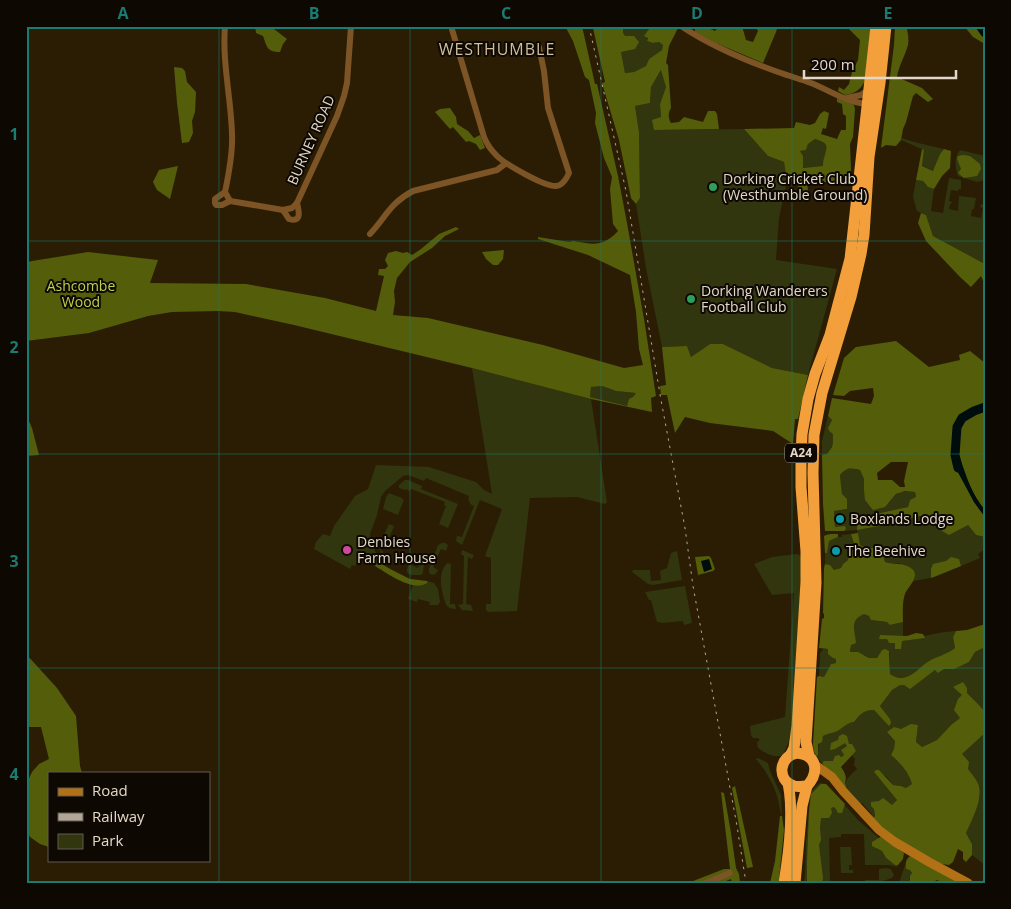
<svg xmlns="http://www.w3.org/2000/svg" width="1011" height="909" font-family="'Open Sans',sans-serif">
<rect width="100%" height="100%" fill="#2b1d03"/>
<g fill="#31360e">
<path d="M620,26H649L647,41L653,43L659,42L663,45L662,50L649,59L646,66L634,72L625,73L620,47Z"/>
<path d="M662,69L666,87L660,104L661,117L654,130L744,129L768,156L784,162L787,181L779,218L776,260L837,269L808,375L772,368L723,344H710L691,357L687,346L662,347L646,268L636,204L640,198L639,132L635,106L650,103L651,87Z"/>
<path d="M902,138L914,142L944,149L940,154L934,171L922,166L924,150L901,140Z"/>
<path d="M815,139C831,144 827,145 824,158C823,160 823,163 823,166L802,168L803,156L800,151L806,150L808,144Z"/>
<path d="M960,150L985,156V180L977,182L958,176C955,168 954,156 960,150Z"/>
<path d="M949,178L961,180V189H959L958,191L951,190L949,201L952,202L951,204H950L949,209L958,211L959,196L976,198L974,209H972L971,216L981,218L983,208L980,207L981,204L984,205L985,203V264L933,236L926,215L917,211L913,197L916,180L923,181L928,187L934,189L931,211L943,213Z"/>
<path d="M472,368L591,399L607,502L605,504L577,497L530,498L517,611L488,612L486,610V604H491V558L485,556L502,509L480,500L462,545L456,541L457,536L462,537L474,506L470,504V502L468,500L469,496L426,478L424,481L408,475L403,476L385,491L381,497L377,515L370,534L371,541L380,563L377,564L375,566L370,561L360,557L355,566L352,565L350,569L314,549L316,542L323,534L330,536L334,526L355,496L368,489L376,465L429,467L476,482L484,490L492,494Z"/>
<path d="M602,386L616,391L636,393L627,406L590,397L591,387Z"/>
<path d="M828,416L832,420L828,428L829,431L833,433V442L832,447L827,454L822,455V441Z"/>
<path d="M851,468L860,470L864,479V490L889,503C897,492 901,490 915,492L916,498L910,500L908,507L875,514L869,517L895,523L911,518L921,516C934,525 953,524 968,525L976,535L985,537V549L978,554L980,558L935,577L914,581L915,573L899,563L890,564L885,562L881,548H867L860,545L857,530L844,531L846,529L835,527L834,511L847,509L842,494L840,475L844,470Z"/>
<path d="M405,480H408L422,486L421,489L458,504L448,528L439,524L446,506L444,505L445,502L411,489L409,491L406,489L405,490L399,488V485Z"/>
<path d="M389,493L402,498V499L404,500L398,515L383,509L386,497Z"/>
<path d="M389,524L394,526L388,541L385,540L381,550L383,551V553L392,557L390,561L387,562C373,550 384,537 389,524Z"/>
<path d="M851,534L855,546L849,553L848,560L843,564L841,568L834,570L830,565L825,564V553L827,552L829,541L838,537H842V535Z"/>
<path d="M442,543H445L448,545L446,551L441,549L433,567L438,570C436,575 433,576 429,573V569L438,545Z"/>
<path d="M462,550L474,555L472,559L468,557L466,604L471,605L473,611L462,610L458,605L463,604L464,556L461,554Z"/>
<path d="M677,551L682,580L653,585L648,584L632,572L633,570H650L651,581L661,580L660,571L667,568L671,553Z"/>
<path d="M797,554L801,556V576L793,717L789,741L784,753L780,756C772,757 765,753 758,748L757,742L760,740L758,738H753L751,735L750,726L785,717L794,593L772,595L754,564L772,557Z"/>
<path d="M425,557L427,558L424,564L423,573L421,575H410L407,572V569L409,564L418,568L419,565L421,566Z"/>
<path d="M447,563L451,564L450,604H455L456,609C454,609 449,608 448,607C444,604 440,583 441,578C441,572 444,567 447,563Z"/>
<path d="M427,581L434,583L438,589L440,602L438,605H429L430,602L418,599L417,602L408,599L413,585L419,586L428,582Z"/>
<path d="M685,586L692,623L684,625L683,621L663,623L657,622L651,600H649L645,592Z"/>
<path d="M863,613L869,616L871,620L887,622L890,625L903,622V636H880C895,643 909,640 924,638V636L944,632L956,631L953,637L955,648C946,655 935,657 926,663C919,668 911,678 901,678C897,678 893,676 890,674V653L882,650L877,658H869L866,656L850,652L854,622L857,617Z"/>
<path d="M985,647V712L979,705L967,693L963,695L960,718L951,725L937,740L922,747L916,742L918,725L887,732L895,741L894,749L891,755C900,763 909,772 913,784L906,788L901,786L893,785L886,776L874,772L897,800L892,805L874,809L875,816L873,818L871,813L862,803H860C844,787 838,786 857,769L854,765L855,759L852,755L856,751L847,746L841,750L844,755C840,757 836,761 832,761C827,762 826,761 822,763L816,756L818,755C819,743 818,736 832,732C837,731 835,732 840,729C845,725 847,723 854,722C860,714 864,710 874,710L889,725L890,719L880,706L892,690L900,684L904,685L910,688L935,670L944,669L969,662L975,652Z"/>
<path d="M823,649H828L837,658L836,663L831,664L824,677L819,676L820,653Z"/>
<path d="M985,733V865L972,855V844L966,833L980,797V788L976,780L968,769L962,754Z"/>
<path d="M758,758L768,763L770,771L781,795L782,816C779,810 780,805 778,800C775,786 765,769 756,759Z"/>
<path d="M820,783L826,784L858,820L880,839L872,842L877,849L882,851L886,858L895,865H898L897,867L889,865H865L864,834H841V837L829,838L830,882L804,883L805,875L806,841L810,800L811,792L815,787Z"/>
<path d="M840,847H851L852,865H849V870H853V873H841Z"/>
<path d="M905,865L906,869L910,870L912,873C909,882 908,883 899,883Z"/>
<path d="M886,868L891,869L894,875L892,878L880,882H865V880H879V869Z"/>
</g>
<g fill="#545d0a" fill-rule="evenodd">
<path d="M255,26H270L287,39L283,44L280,52C267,52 267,47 263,36L256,33Z"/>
<path d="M565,26H582L595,84H597L618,176L627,223L644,319L656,396L651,398L652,412L591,399L472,368L294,325L235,312L218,311L172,312L148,316L89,333L26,341V262L88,252L158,260L150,283L246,284L325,298L376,311L384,276L378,275L379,269H385L388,266L385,260L388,253L396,251L403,253L407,252L412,255L421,249L439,234L456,227L459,229L445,236L432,248L410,262L397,278L394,291L395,302L393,315L428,318L543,345L624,368L643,365L639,349L636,312L630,275L588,255L538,239V237L569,242L573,241C593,244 602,248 618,231L613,224L610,189L612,177L604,158L595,123L596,113L589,80L585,77L573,41ZM602,386L616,391L636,393L633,397L629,399L627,406L590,397L591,387Z"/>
<path d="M599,26H623V33L625,36H634L639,42L635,49L621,52L625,73L634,72L646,66L649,59L662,50L663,45L659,42L653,43L647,41L648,38L644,36L649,29V26H676L678,28L669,46L666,63L668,65L671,108C668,112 668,119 671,123L679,122L684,117L703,122L708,111H715L717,114L719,129L654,130L652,120L661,117L660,104L666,87L661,70L651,87L650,103L635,106L639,132L640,198L636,204L631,198L619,140L602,83L605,82L593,28Z"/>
<path d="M695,26H704L715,31L719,26H742L746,40L753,42L758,31L755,26H778L776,32L763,63L716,43L695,32Z"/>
<path d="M847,26H871L865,81C859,91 856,93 845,95L838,91L839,87L844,90L849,84L852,72L858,60L860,40L847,27Z"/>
<path d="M895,26H916L914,28L907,29C908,34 909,40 908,45C905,56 899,65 897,77L922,88L933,99L928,102L916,93L913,96L906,122L903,129L901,140L896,146L886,145L881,148L894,45Z"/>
<path d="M964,26H985V44L973,37Z"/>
<path d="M174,67L182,68L185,71L187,82L196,92L195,112L192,121L193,133L189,142L182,143L177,103Z"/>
<path d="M837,98L854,105L855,109L853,137L850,144L851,170L849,185L826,182L810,184L807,183L808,190L804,200L800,201L798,184L796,180L787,181L784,162L768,156L744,129L794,128L796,122L810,125L815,123L820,114L824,111L829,113L826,129L823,128L821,134L837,139L841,130H846V116L843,114L842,104L837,102ZM815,139C830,144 827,145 824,158C823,160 823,163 823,166L803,168V156L800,151L806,150L808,144Z"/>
<path d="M450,108L456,117L457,124L468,131L474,138L480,135L485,148L480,150L476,144L469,141L466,142L453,127L450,129L435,112L440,109Z"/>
<path d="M922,149L924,150L922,166L933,171L940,154L944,149L951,151L950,168L942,176L934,189L928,187L923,181L916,180Z"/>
<path d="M963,155L970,156L980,164L981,169L977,176L964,178L958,173L961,169L957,159L958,156Z"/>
<path d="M178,166L171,195L170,199L157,190L153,182L159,170Z"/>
<path d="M921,213L926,215L933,236L985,264V285L981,276L971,287L960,277L926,241L918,223Z"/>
<path d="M504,250L503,259L498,265H493L486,259L482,252Z"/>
<path d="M896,341L929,367L960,360L959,355L970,351L985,363V510C972,495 966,477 960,458H952L974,502L985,517V537L976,535L968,525L949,535L942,531L941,523L927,520L921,516L911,518L895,523L857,530V525L854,524V522L861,516L869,517L875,514L908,507L910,500L916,497L915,492L905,491L896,494L885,507L873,510L865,500L864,490V479L860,470C850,468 847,467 840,475L842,494L847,499V509L834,511L835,527L845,526L846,529L844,531H825L823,504L822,455L827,454L832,447L833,442V434L829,431L828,428L832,420L828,416L832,398L871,404L874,396L873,388L850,391L844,396L833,395L844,358L856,347ZM891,462H908L904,481L905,487H900L892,480H878L877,473Z"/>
<path d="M710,344H723L772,368L808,375L798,419H795L793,444L773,431L710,423L685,417L675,433L667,395H661L660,386L666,385L662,347L687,346L691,357Z"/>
<path d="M26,414L32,428L39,455L26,456Z"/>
<path d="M858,533L860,545L867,548H881L885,562C894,565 904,562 912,569C921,576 907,588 905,594C902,602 903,614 903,622L890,625L887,622L871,620L869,616L864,614C849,620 855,630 856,643L851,645L850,652H858L869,658H877L882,650L885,649L889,651L890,674C893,676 897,678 901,678C911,678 919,668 926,663C934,657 946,655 955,648L953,637L956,631L967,630L985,624V647L975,652L969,662L954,669H944L938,673L935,670L910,689L904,685H900L892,690L880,706L890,719L891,723L889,726L874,710C864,710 860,714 854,722C847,723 845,726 839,730C835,733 828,733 823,736L822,742L818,744V755L816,756L814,752L813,744L817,677L819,676L824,677L831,664L836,663V659L833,658L828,654V649L819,648L822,619L824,618V614L823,613L824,568L825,564L830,565L834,570L841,568L843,564L848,560L849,553L855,547L851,534Z"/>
<path d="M831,534H838V537L829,541L827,553H825L824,536L826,535Z"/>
<path d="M709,556L711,558L715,569L713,571L698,575L695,557Z"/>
<path d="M951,557L959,559L961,566L931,578V569L933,564L946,561Z"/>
<path d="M380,563L392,570L410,579L427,581L428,582C415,594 387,573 375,566L377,564Z"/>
<path d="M916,633L923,634L925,638L902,641L901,649H895V643H889L887,639H879L880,635L907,636Z"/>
<path d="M26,654L57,688L76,716L80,766L82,773H49V847L40,844L30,837L26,829V785L32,772L39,764L49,759L41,727H26Z"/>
<path d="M963,682L967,688V693L979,705L985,712V733L962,754L969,762L968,769C972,774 977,780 979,786C983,800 971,821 966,833L972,844V855L966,862L963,859V852L958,849L953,862L949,865C928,864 887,835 873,818L875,816L874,809L871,806V802L879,801L883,798L892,805L897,800L874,772L876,770H879L893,785L901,786L906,788L912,784C909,772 900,763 891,755L894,749L895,741L887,732L894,727L901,729L911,724L918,725L916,742L922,747L937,740L951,725L960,718L954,710L958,699L962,695L953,687Z"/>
<path d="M843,734L847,736L849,744H852L856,751L841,767C845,773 847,776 845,783L846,787L845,788L830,774L822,763L824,761H833L835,756L839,755L841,757L844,755L841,750L847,746L845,743L835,749L830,750L831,743L838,740L839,736Z"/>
<path d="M821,784H826L845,804L842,813H838L836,809L834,807L831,808L832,813L829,818H821L820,828L821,840L819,845L823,878L822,883H807V862L809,811L811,794Z"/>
<path d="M735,786L753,867L747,868L732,788Z"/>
<path d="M721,792L724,793L731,833L736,868L739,874L740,883H732L731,879L721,883H688L724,869H730Z"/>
<path d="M780,816H782L784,830L779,879L778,883H770L775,861Z"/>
<path d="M882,836L904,853L903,859L898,865H895L886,858L882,851L872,846V842Z"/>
<path d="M910,856L961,883H943L937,880L931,883H906L910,880V876L912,873L910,870L906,869C905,864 906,859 910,856Z"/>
</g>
<g fill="#000d0d">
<path d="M952,458H960C966,476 972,495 985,510V517L974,502L954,465Z"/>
<path d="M709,559L712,569L704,572L701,561Z"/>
</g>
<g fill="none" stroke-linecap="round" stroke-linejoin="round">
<g stroke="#000d0d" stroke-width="9">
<path d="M980,26L985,33"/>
<path d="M958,468L955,455L957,427L962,418L974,411L985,407"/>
</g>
<g stroke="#7d5425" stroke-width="6">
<path d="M225,26C222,62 231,98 232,134C233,153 229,173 225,192L230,201L283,210L292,208L297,203L337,116L344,96L347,83L351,26"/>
<path d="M451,26L484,137C487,145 491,150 497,156C505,164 545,187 556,186C562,186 567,178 569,173L548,108L544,71L539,47"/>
<path d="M681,26C711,46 744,60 778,72C789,76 800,79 811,83C829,90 847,103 868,104"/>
<path d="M847,98L861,95L868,90"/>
<path d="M225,192L215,199V203L216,205H222L230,201"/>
<path d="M283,210L289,219C302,223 299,211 297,203"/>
<path d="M370,234C386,217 390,203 413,191L497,170L505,164"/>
<path d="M706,883L730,873"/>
</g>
<path stroke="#b27017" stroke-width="9" d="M814,764L832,777L843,791L879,830L895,842L929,862L968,883"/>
<g stroke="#f3a03c" stroke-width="11">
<path d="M797,753C818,755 819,773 807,786C803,786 798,787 794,786C776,780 779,756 797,753Z"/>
<path d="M791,754L794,748L797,726L806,582V551L801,487V456L802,434L808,399L815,374L830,335L850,259L876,26"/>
<path d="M809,756L806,742L816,583L813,473L814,435L822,393L851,297L861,254L864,235L869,157L880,83L886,26"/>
<path d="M784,883C789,853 794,812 788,783"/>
<path d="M795,883L802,806L807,786"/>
</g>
<path stroke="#b2a796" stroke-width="1" stroke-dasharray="2.5 5" stroke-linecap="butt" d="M589,26L626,191L661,400L685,528L693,586L737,826L746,883"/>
</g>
<path fill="none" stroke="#1a7b73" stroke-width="1" stroke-opacity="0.55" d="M219,26V883M410,26V883M601,26V883M792,26V883M26,241H985M26,454H985M26,668H985"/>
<g fill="#2e9e5b" stroke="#0e0802" stroke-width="2">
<circle cx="713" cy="187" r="5"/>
<circle cx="691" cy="299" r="5"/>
</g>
<g fill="#0f9aa8" stroke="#0e0802" stroke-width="2">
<circle cx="840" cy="519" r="5"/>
<circle cx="836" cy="551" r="5"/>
</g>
<circle fill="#d1479c" stroke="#0e0802" stroke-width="2" cx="347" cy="550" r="5"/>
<g text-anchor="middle" stroke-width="4" stroke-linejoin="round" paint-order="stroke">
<rect fill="#0e0802" stroke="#a29a8d" stroke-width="1" x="785" y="443.5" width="32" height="19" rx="4"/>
<g font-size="12" font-weight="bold" fill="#e1d8c9">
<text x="801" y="457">A24</text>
</g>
<g font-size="14" fill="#e1d8c9" stroke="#0e0802">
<text transform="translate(311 140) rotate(-66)" y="5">BURNEY ROAD</text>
</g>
<g font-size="14" fill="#e1d8c9" stroke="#0e0802" text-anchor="start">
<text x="723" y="184">Dorking Cricket Club<tspan x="723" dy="16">(Westhumble Ground)</tspan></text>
<text x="701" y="296">Dorking Wanderers<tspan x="701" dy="16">Football Club</tspan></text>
<text x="850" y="524">Boxlands Lodge</text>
<text x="357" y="547">Denbies<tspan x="357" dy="16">Farm House</tspan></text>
<text x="846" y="556">The Beehive</text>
</g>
<g font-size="14" fill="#bed04d" stroke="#0e0802">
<text x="81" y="291">Ashcombe<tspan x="81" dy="16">Wood</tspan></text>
</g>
<g font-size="16" letter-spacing="1" fill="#d0be9f" stroke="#0e0802">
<text x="497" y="55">WESTHUMBLE</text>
</g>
</g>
<rect width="1011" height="909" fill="none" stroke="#0e0802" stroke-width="55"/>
<rect x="48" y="772" width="162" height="90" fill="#0e0802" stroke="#625b52"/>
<rect x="58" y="788" width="25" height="8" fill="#b27017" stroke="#625b52"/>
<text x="92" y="796" font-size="15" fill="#e1d8c9">Road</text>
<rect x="58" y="813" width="25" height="8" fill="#b2a796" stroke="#625b52"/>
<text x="92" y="822" font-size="15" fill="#e1d8c9">Railway</text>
<rect x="58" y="834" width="25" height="15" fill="#31360e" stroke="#625b52"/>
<text x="92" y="846" font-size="15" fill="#e1d8c9">Park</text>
<path d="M804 70v8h152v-8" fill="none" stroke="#e1d8c9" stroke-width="2.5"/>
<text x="811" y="70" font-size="15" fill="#e1d8c9" stroke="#0e0802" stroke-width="4" paint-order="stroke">200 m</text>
<rect x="28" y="28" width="956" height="854" fill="none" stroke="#1a7b73" stroke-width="2"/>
<g font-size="16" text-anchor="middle" font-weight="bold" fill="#1a7b73">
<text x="123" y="19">A</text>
<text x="314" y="19">B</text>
<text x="506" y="19">C</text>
<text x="697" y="19">D</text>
<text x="888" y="19">E</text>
<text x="14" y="140">1</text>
<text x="14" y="353">2</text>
<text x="14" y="567">3</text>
<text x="14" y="780">4</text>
</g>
</svg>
